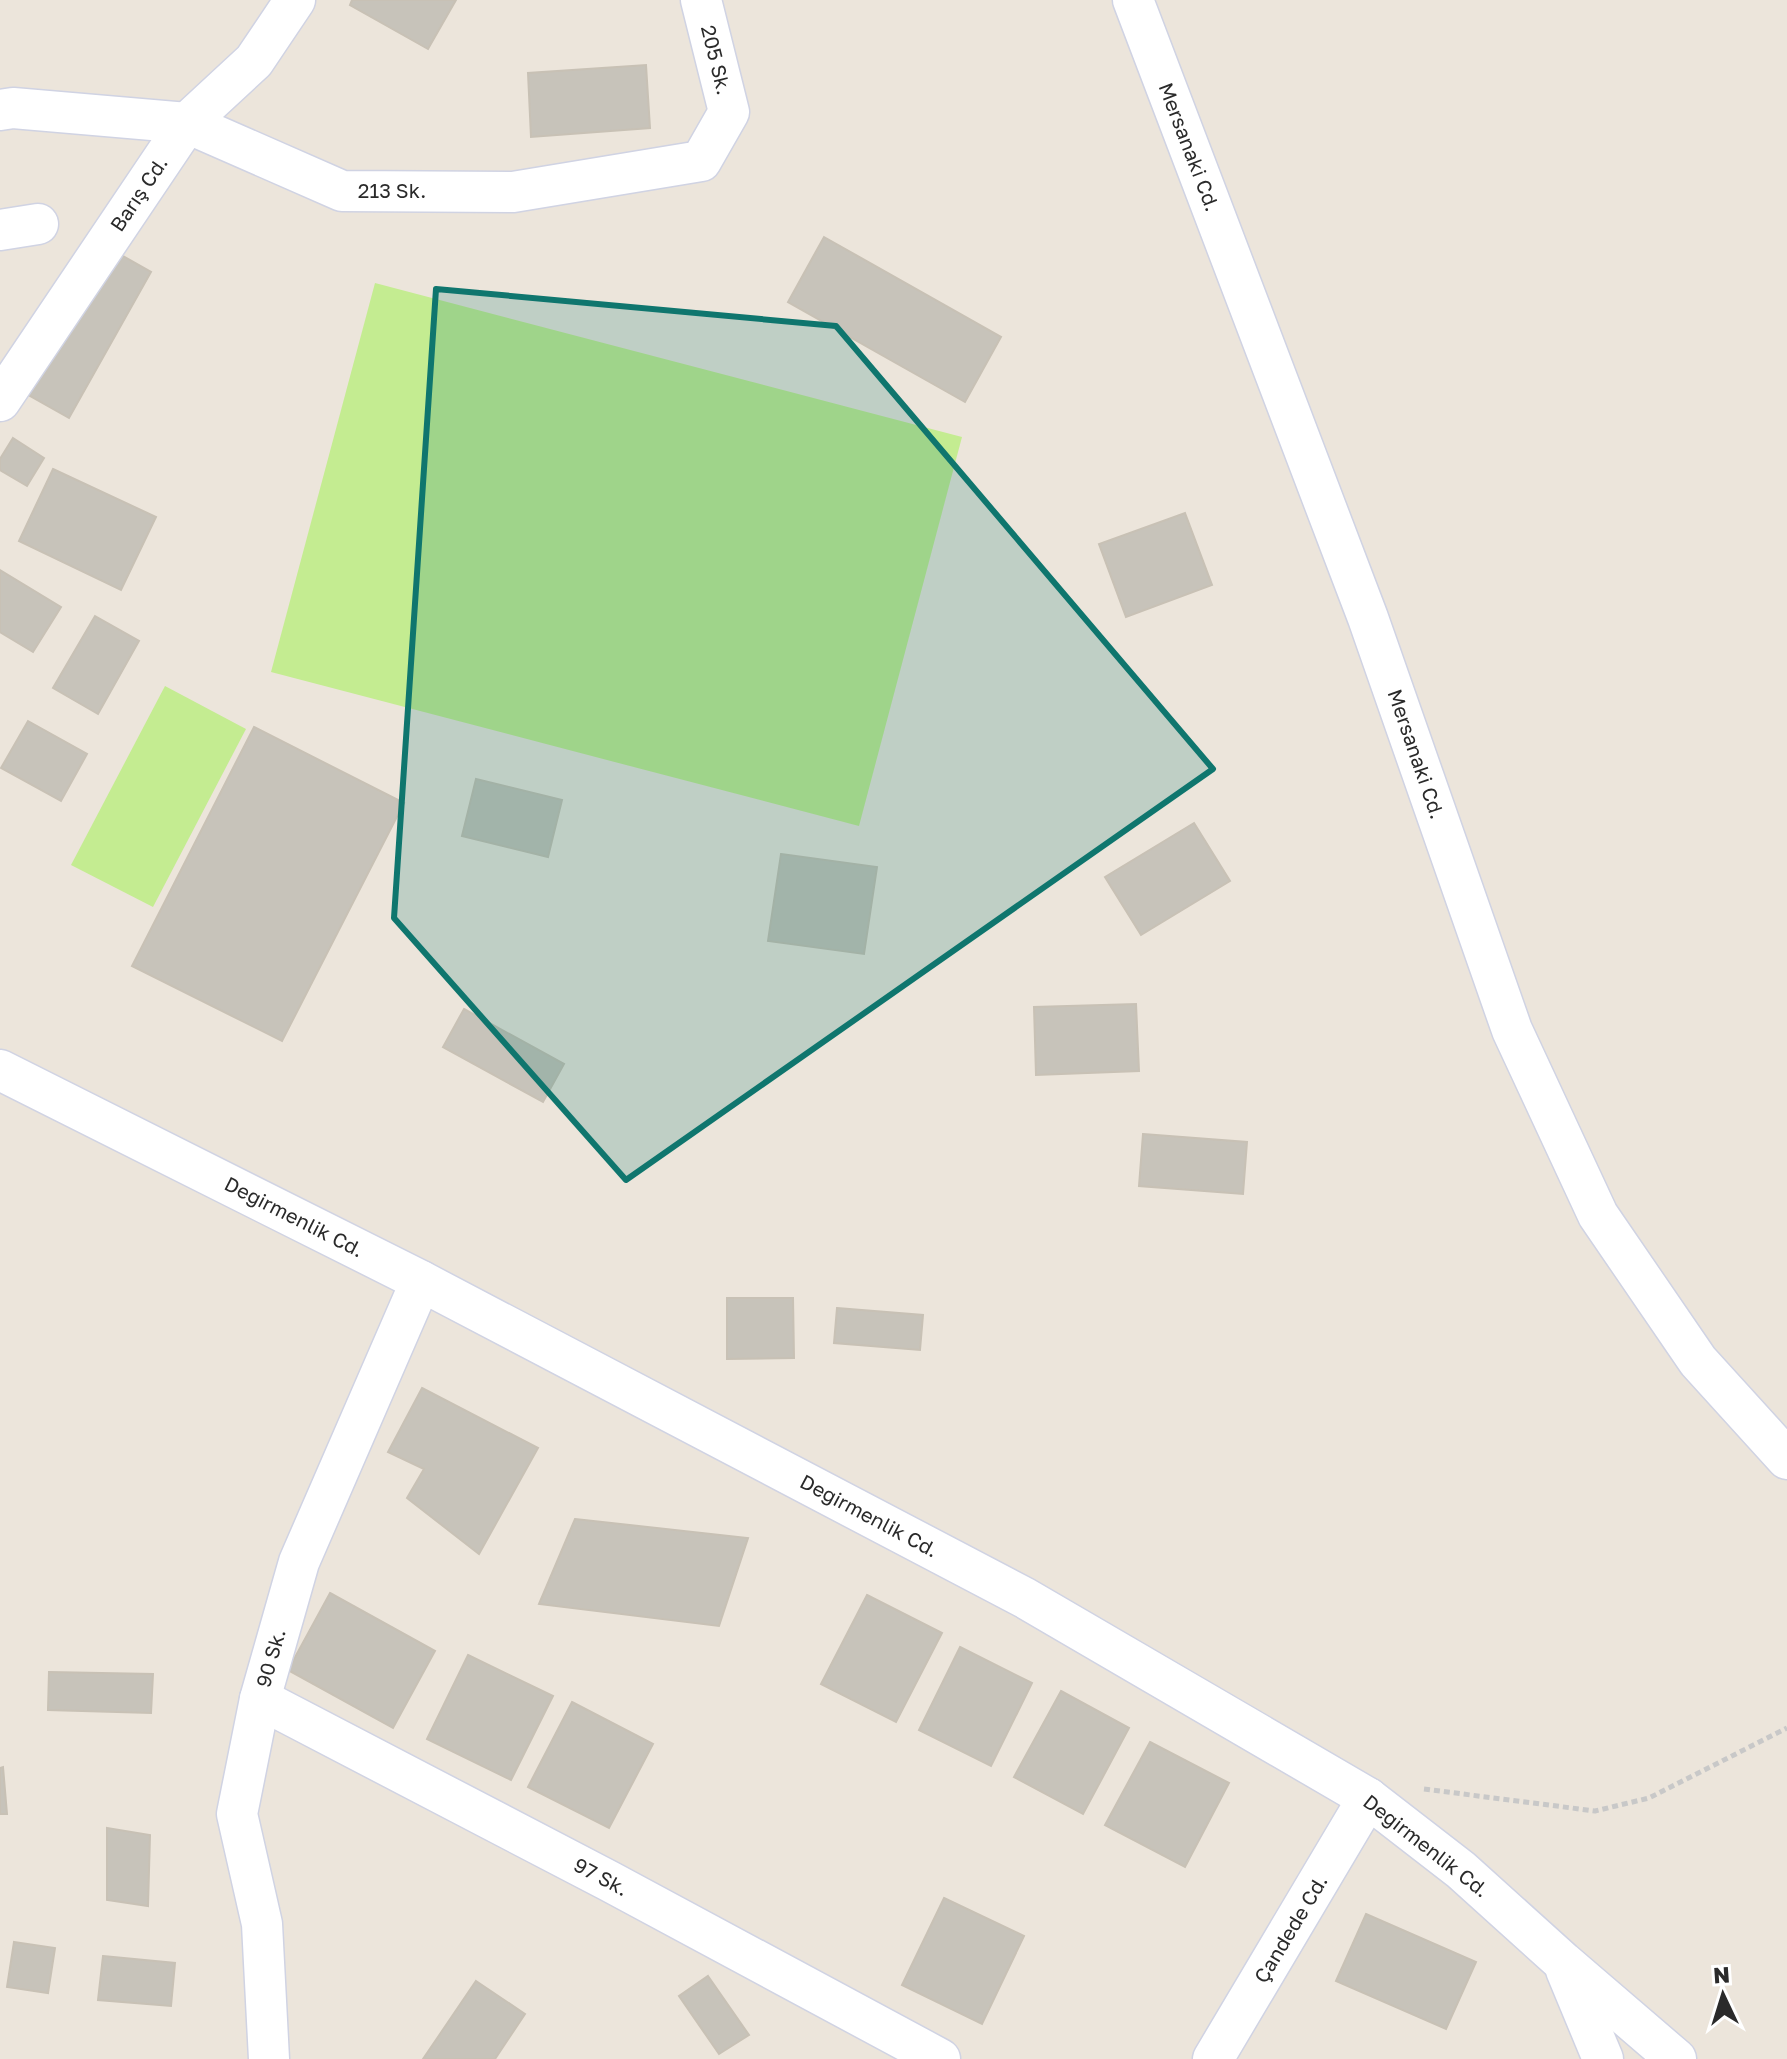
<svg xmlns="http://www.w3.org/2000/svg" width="1787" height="2059" font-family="'Golos Text',sans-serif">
<rect width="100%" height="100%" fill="#ece5db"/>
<g fill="#c4ec91">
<path d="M375,283L962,437L859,826L271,672Z"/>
<path d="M165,686L246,729L153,907L71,865Z"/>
</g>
<g fill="#c7c3ba" stroke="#c8c1b5" stroke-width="2">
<path d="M352,0H456L428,49L350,5Z"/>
<path d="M646,65L650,128L531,137L528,73Z"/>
<path d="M824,237L1001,337L965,402L788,302Z"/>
<path d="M107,247L151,272L69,418L25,393Z"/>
<path d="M13,438L44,458L27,486L0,470V459Z"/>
<path d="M53,469L156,517L121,590L19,541Z"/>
<path d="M1185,513L1212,585L1126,617L1099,544Z"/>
<path d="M0,570L61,607L33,652L0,632Z"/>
<path d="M95,616L139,641L98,714L53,688Z"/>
<path d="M28,721L87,754L61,801L1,768Z"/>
<path d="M254,727L404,803L282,1041L132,966Z"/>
<path d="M476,779L562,800L548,857L462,836Z"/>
<path d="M1194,823L1230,881L1141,935L1105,877Z"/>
<path d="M781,854L877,867L864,954L768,941Z"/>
<path d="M1136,1004L1139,1071L1036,1075L1034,1007Z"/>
<path d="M464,1009L564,1064L543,1102L443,1047Z"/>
<path d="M1143,1134L1247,1142L1243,1194L1139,1186Z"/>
<path d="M727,1298H793L794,1358L727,1359Z"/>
<path d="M837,1308L923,1315L920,1350L834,1343Z"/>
<path d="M422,1388L538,1448L479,1554L407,1498L424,1469L388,1452Z"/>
<path d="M575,1519L748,1538L719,1626L539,1604Z"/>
<path d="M330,1593L435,1651L393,1728L288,1670Z"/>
<path d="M867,1595L942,1633L896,1722L821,1684Z"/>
<path d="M960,1647L1032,1683L991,1766L919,1730Z"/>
<path d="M468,1655L553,1696L511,1780L427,1739Z"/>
<path d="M49,1672L153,1674L151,1713L48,1710Z"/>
<path d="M1061,1691L1129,1728L1083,1814L1014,1777Z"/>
<path d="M572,1702L653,1744L609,1828L528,1787Z"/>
<path d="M1150,1742L1229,1783L1185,1867L1105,1825Z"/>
<path d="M3,1767L7,1814H0V1768Z"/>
<path d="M107,1828L150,1835L148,1906L107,1900Z"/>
<path d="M944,1898L1024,1936L982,2024L902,1985Z"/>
<path d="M1366,1914L1476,1962L1446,2029L1336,1981Z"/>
<path d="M14,1942L55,1948L48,1993L7,1987Z"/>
<path d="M103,1956L175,1963L171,2006L98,2000Z"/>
<path d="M708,1976L749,2035L719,2054L679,1996Z"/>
<path d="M476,1981L525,2014L495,2059H423Z"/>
</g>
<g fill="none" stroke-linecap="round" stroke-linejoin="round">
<g stroke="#d0d3e3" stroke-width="43">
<g id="minor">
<path d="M1133,0L1368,618L1512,1030L1598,1215L1698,1361L1787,1459"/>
<path d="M0,110L13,108L187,123L342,191L513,192L701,161L729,112L701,0"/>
<path d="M0,230L38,224"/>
<path d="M0,401L187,123L254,61L295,0"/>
<path d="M0,1070L421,1281L1025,1598L1368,1798L1461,1870L1563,1962L1676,2059"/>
<path d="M260,1699L609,1881L940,2059"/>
<path d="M1566,1970L1603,2059"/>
<path d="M269,2059L262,1924L237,1814L260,1699L299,1562L421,1281"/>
<path d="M1213,2059L1368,1798"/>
</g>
</g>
<path stroke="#c8c8c8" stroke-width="5" stroke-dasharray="6 4" stroke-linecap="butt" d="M1424,1789L1595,1811L1649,1798L1787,1728"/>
<use href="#minor" stroke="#fff" stroke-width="40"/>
</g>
<path fill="#0f766e" fill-opacity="0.2" stroke="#0f766e" stroke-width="6" stroke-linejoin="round" d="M436,289L836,326L1213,769L626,1180L394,918Z"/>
<g text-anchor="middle" stroke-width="7" stroke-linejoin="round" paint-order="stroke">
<g font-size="20" fill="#2a2a2a" stroke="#fff">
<text transform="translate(716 60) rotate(76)" y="7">205 Sk.</text>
<text transform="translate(1189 147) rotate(69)" y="7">Mersanaki Cd.</text>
<text x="392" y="198">213 Sk.</text>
<text transform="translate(139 194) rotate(-56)" y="7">Barış Cd.</text>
<text transform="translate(1416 754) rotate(71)" y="7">Mersanaki Cd.</text>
<text transform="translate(294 1217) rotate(27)" y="7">Değirmenlik Cd.</text>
<text transform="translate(869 1516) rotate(28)" y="7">Değirmenlik Cd.</text>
<text transform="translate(271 1658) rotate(-74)" y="7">90 Sk.</text>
<text transform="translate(1426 1846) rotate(38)" y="7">Değirmenlik Cd.</text>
<text transform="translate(601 1877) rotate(28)" y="7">97 Sk.</text>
<text transform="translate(1291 1929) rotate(-59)" y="7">Çandede Cd.</text>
</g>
</g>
<g transform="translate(1723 1995) rotate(356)" stroke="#ffffff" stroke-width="6" paint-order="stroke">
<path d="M0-6L14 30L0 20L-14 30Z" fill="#2a2a2a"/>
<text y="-12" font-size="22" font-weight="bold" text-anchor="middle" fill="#2a2a2a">N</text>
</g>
</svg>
